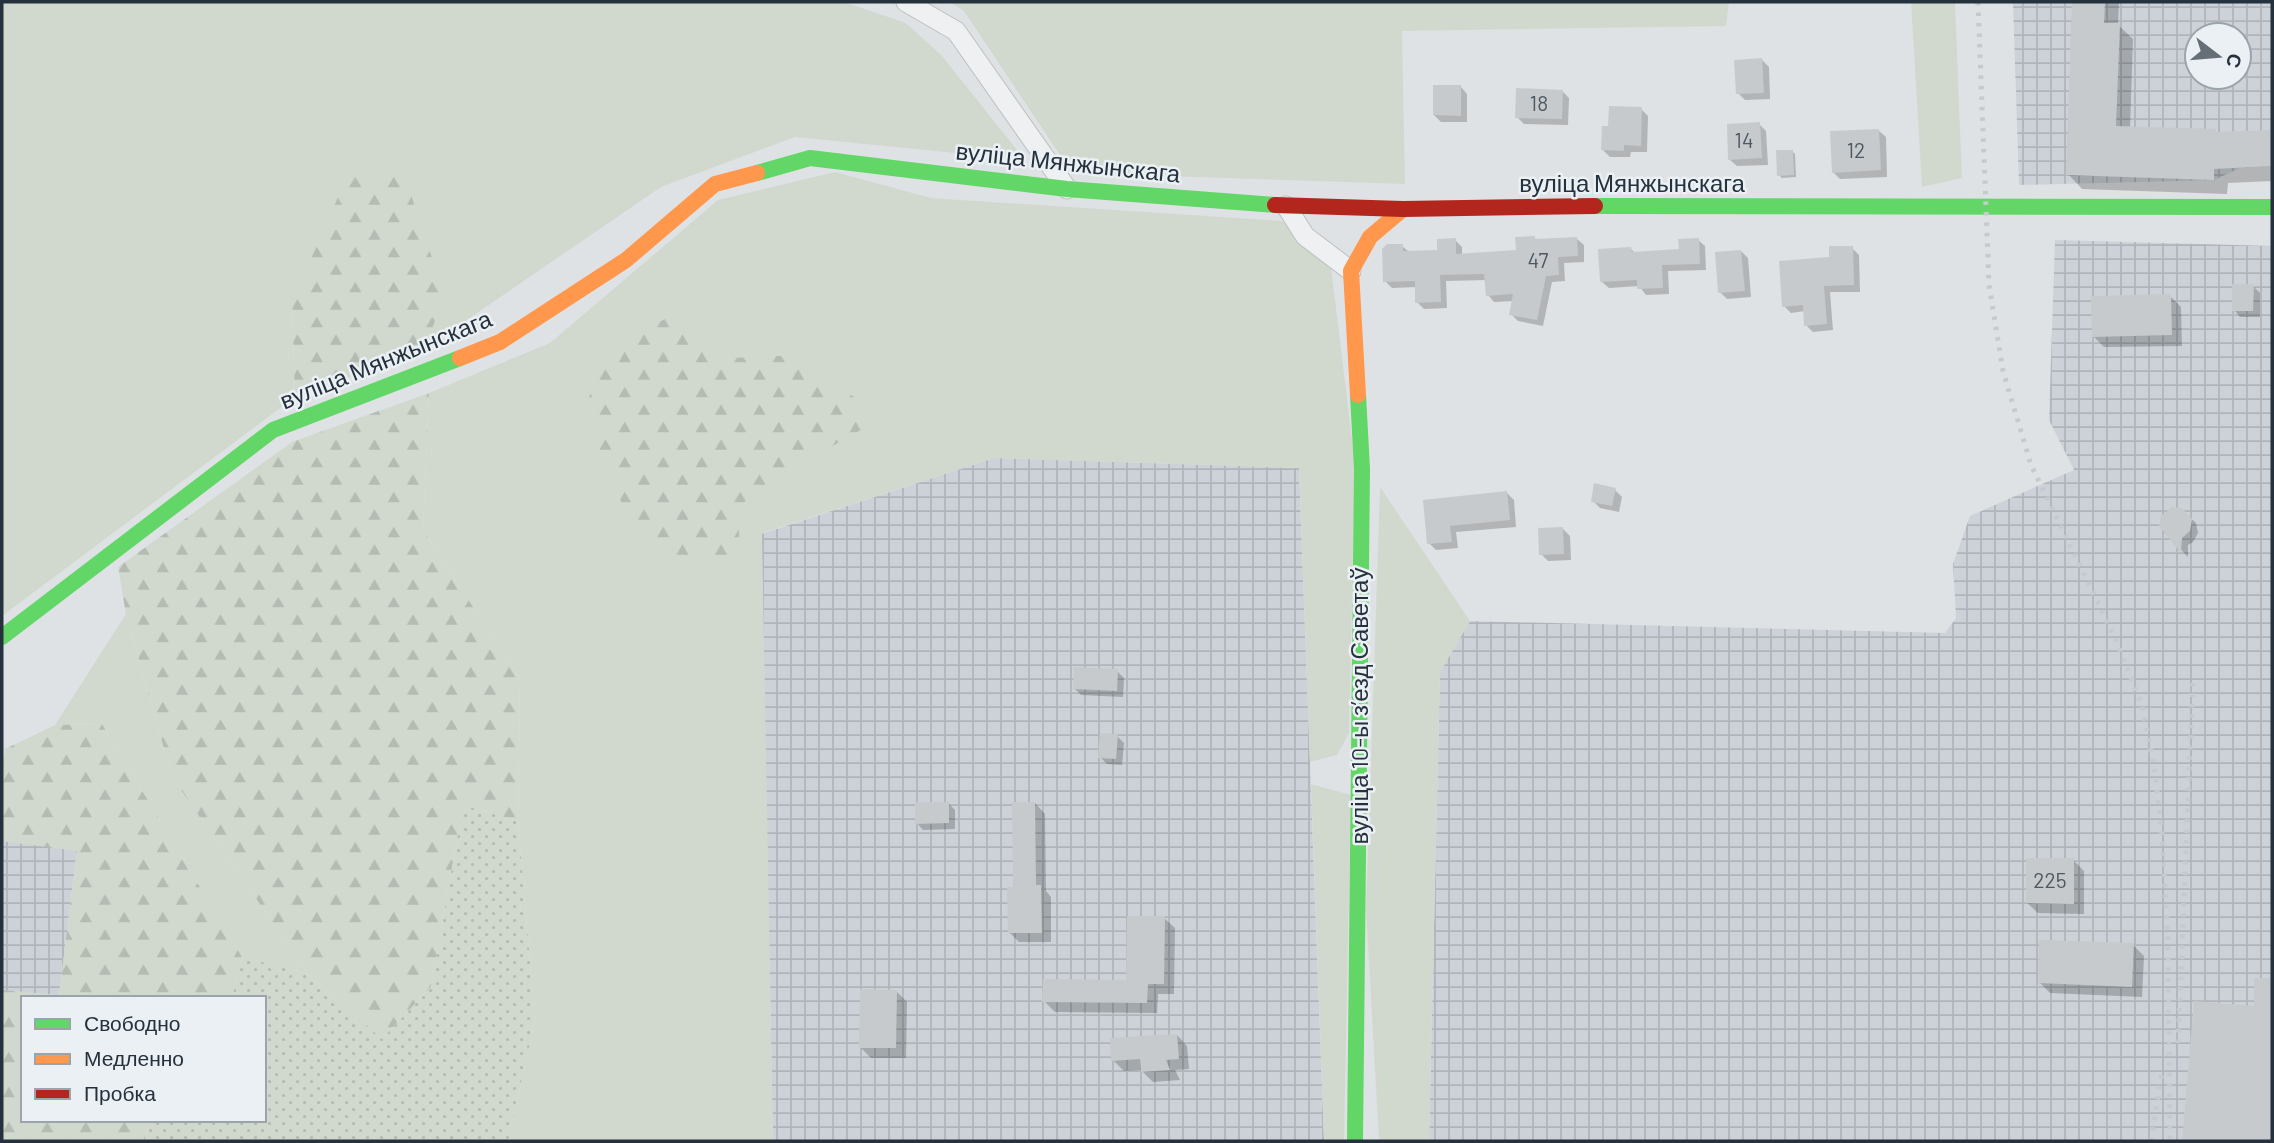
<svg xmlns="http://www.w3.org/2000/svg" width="2274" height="1143" font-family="Barlow,sans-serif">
<defs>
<pattern id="industrial-grid" width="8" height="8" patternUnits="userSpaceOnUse" patternTransform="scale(1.75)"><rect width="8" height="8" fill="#ccd2d8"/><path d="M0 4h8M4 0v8" fill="none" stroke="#afb5ba"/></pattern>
<pattern id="forest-firs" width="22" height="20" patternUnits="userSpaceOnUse" patternTransform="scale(1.75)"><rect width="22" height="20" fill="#d1d9cf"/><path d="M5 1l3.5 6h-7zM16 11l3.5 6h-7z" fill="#b3bbb3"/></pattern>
<pattern id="garden-dots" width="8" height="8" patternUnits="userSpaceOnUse" patternTransform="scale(1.75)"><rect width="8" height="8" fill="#d1d9cf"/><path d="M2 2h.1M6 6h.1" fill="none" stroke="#b3bbb3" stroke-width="1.8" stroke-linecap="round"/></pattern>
</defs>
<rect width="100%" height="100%" fill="#dfe2e4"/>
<g fill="url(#industrial-grid)" fill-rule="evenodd">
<path d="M2013,2H2272V166L2240,168L2214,180L2019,185ZM2197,35H2239V77H2197Z"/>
<path d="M2055,240L2272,246V1141H1429L1440,672L1470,621L1945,633L1956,618L1953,564L1970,516L2074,470L2049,420Z"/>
<path d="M994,458L1299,468L1324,1141H773L761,534Z"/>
<path d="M2,841L77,850L59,996L2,990Z"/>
</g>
<g fill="#d1d9cf">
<path d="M2,2H844L906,23L942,56L1025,160L795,137L661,187L423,350L444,297L292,302L295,397L2,616Z"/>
<path d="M950,2H1729L1726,26L1402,31L1405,184L1072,173L964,11Z"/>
<path d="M1911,2H1955L1962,178L1922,187Z"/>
<path d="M835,172L931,198L1282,221L1331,267L1355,464L1349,733L1337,755L1310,762L1299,468L994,458L762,533L773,1141H508L535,1020L518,821L520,679L423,530L429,393L550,343L718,200Z"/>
<path d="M1380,487L1470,621L1440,672L1429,1141H1379L1366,909Z"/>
<path d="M126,614L172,777L308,974L242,957L102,724L55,725Z"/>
<path d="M1311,784L1351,795L1344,1141H1324Z"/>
</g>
<g fill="url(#forest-firs)">
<path d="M350,170L403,171L445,297L423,350L295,397L292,302Z"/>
<path d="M672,315L732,358L799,355L854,397L866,427L769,482L737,508L741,558L676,559L629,521L583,409L614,347Z"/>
<path d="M429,393L423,530L520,679L518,821L463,805L431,987L382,1039L308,974L172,777L126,614L118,567L292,442Z"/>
<path d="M102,724L242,957L232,998H23V1120H150L143,1141H2V990L59,995L77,851L2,841V766L5,749L55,725Z"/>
</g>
<path fill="url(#garden-dots)" d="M463,805L518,821L535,1020L508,1141H143L150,1120H264V998H232L242,957L308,974L382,1039L431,987Z"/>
<g fill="#0003">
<path d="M2074,2H2119L2118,25L2133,39L2130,128L2218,134L2272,131V181L2228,183L2227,194L2082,189L2068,174Z"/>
<path d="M1762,60L1769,67L1770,99L1745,100L1738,93Z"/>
<path d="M1461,87L1467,94V122H1441L1434,115Z"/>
<path d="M1562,91L1569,98L1568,125L1524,124L1517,117Z"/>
<path d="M1641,109L1648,116L1647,152H1631L1630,157H1610L1603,150L1610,128Z"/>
<path d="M1759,124L1766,131L1768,165L1737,166L1730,160Z"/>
<path d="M1879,131L1886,137L1887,177L1840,179L1833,172Z"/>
<path d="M1792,151L1795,154L1796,177L1782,178L1779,175Z"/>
<path d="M1534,237L1537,241L1577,239L1584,245V262L1564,263L1565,281L1552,282L1543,326L1518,321L1511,314L1514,301L1494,302L1488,295L1487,280L1446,281L1447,308L1424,309L1417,302V287L1392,288L1385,281L1402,246L1409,252L1439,251L1455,240L1462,247V256L1518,252Z"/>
<path d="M1698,240L1705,246L1706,270L1668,271L1669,294L1646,295L1639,286L1609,288L1602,282L1631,249L1636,254L1681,251Z"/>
<path d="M1852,248L1859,255L1860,292H1830L1833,330L1813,332L1806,325L1805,311L1791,313L1784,306Z"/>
<path d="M1741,251L1748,258L1751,297L1727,299L1720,292Z"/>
<path d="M2253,286L2260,293V317H2240L2234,310Z"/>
<path d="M2170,296L2181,307L2182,346L2104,347L2093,336Z"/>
<path d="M1615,490L1622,497L1619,512L1600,508L1593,501Z"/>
<path d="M1507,493L1514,500L1516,527L1456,532L1458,548L1436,550L1429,543L1425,501Z"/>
<path d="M2182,510L2196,523L2198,533L2193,542L2188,545V557L2163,531Z"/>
<path d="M1563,529L1570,536L1571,560L1548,561L1541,554Z"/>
<path d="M1117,671L1124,678L1123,697L1081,695L1074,688Z"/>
<path d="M1117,736L1124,743L1122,765L1107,764L1100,757Z"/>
<path d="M948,803L955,810V829L923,830L917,823Z"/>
<path d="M1035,803L1045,814L1046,891L1051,897V942H1019L1009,932L1014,888Z"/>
<path d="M2073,860L2084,871V914L2038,913L2027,903Z"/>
<path d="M1164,918L1175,928L1174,994H1158L1157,1013L1055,1012L1044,1001L1127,982Z"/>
<path d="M2133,945L2144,956L2142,997L2050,993L2039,982Z"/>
<path d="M2255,980H2272V1141H2255V1105H2246L2243,1141H2184L2195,1002L2255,1007Z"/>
<path d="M896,991L907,1002L906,1058H871L860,1047Z"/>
<path d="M1177,1035L1187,1046L1189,1069L1175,1070L1180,1080L1153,1082L1141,1070L1124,1071L1113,1060Z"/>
</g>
<g fill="#c7cacc">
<path d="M2072,2H2105L2104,23H2120L2116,126L2216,129V132L2272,130V166L2214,169V180L2066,175Z"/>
<path d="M1762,58L1764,93L1736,94L1734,60Z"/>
<path d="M1433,85H1461V116L1433,115Z"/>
<path d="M1516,88L1563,90L1562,119L1515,118Z"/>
<path d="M1609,106L1642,107L1641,146L1624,145V151L1601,150L1602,126H1608Z"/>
<path d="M1760,122L1762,158L1728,160L1727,124Z"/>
<path d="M1879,129L1881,170L1832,173L1830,131Z"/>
<path d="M1776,150H1793L1794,175L1777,176Z"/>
<path d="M1535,236V239L1577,237L1578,256L1558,257L1559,275L1546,276L1537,320L1509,315L1513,294L1486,296L1484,274L1440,275L1441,302L1415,303V281L1383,282L1382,249L1387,244H1403V251L1437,250V239L1456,238V254L1516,250L1515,237Z"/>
<path d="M1699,238L1700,264L1662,265L1663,288L1637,289V280L1600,282L1598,249L1631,247L1632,252L1679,249L1678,239Z"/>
<path d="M1829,246H1853L1854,285L1824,286L1827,324L1804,326L1803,305L1782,307L1779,261L1829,257Z"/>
<path d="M1741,250L1745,291L1718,293L1715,252Z"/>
<path d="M2232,284H2254L2253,311H2232Z"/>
<path d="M2171,294L2172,335L2092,337L2091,296Z"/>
<path d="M1594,483L1616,488L1612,506L1591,502Z"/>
<path d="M1507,491L1510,520L1450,526L1452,542L1427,544L1423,500Z"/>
<path d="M2172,507L2182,508L2192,519L2190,531L2182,538L2181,553L2159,526L2161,516Z"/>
<path d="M1563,527L1564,554L1539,555L1538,528Z"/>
<path d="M1074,667L1118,669L1117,691L1073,689Z"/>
<path d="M1100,733L1118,734L1116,759L1098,758Z"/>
<path d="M915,802H949V823L915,824Z"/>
<path d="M1012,802H1035L1036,885H1041L1042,933H1008L1007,887H1013Z"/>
<path d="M2026,858H2074V904L2026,903Z"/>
<path d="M1127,916H1165L1164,984H1148L1147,1003L1042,1002L1043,979L1126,980Z"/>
<path d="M2039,940L2134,943L2132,987L2038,983Z"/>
<path d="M2254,978H2272V1141H2182L2194,1001L2254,1006Z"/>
<path d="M860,989L897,990L896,1048H859Z"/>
<path d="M1177,1034L1179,1059L1166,1060L1170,1070L1141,1072L1140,1059L1111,1061L1110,1038Z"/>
</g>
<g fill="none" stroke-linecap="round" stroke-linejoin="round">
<g stroke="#bdc0c2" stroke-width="21">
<g id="street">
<path d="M906,2L956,31L1067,189"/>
<path d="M1286,206L1305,236L1351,271"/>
</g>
</g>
<use href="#street" stroke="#eef0f1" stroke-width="19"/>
<g stroke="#63d668" stroke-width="16">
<path d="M757,173L810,158L1067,189L1275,205"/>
<path d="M1595,206L2272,207"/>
<path d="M2,637L273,430L460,358"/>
<path d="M1355,1141L1362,469L1358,395"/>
</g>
<g stroke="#ff974d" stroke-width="16">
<path d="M460,358L500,342L626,260L715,184L757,173"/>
<path d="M1358,395L1351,271L1370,237L1403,209"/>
</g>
<path stroke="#b3261e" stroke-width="16" d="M1275,205L1403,209L1595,206"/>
<g stroke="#c7cacc" stroke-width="5" stroke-dasharray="3.5 7" stroke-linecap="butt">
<path d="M1978,2L1989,285L2003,371L2031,465L2116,640L2142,706L2154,766L2162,835L2168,942L2170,1141"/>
<path d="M2178,1043L2193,681"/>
<path d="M2151,1141L2162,1070"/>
</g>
</g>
<g text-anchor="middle" stroke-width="5" stroke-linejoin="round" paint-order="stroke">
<g font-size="21" fill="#4e5862">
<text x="1539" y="111">18</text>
<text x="1744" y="148">14</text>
<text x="1856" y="158">12</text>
<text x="1538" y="268">47</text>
<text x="2050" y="888">225</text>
</g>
<g font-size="24" fill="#25313d" stroke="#ebf0f4">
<text transform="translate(1068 163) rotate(6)" y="8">вуліца Мянжынскага</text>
<text x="1632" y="192">вуліца Мянжынскага</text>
<text transform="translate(386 360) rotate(-22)" y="8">вуліца Мянжынскага</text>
<text transform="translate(1360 706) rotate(-90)" y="8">вуліца 10-ы зʼезд Саветаў</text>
</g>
</g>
<rect width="2274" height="1143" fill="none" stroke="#25313d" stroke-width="7"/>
<rect x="21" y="996" width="245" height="126" fill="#ebf0f4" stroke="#9ca4ab" stroke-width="2"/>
<rect x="35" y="1019" width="35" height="10" fill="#63d668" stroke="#9ca4ab" stroke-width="2"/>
<text x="84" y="1031" font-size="21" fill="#25313d">Свободно</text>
<rect x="35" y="1054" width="35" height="10" fill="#ff974d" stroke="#9ca4ab" stroke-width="2"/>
<text x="84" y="1066" font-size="21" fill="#25313d">Медленно</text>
<rect x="35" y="1089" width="35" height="10" fill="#b3261e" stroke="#9ca4ab" stroke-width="2"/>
<text x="84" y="1101" font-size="21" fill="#25313d">Пробка</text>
<g transform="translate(2218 56) rotate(106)"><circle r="33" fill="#ebf0f4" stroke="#9ca4ab" stroke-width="2"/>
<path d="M0-5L12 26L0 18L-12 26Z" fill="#666f77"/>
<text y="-10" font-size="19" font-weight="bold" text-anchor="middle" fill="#25313d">С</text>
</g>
</svg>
